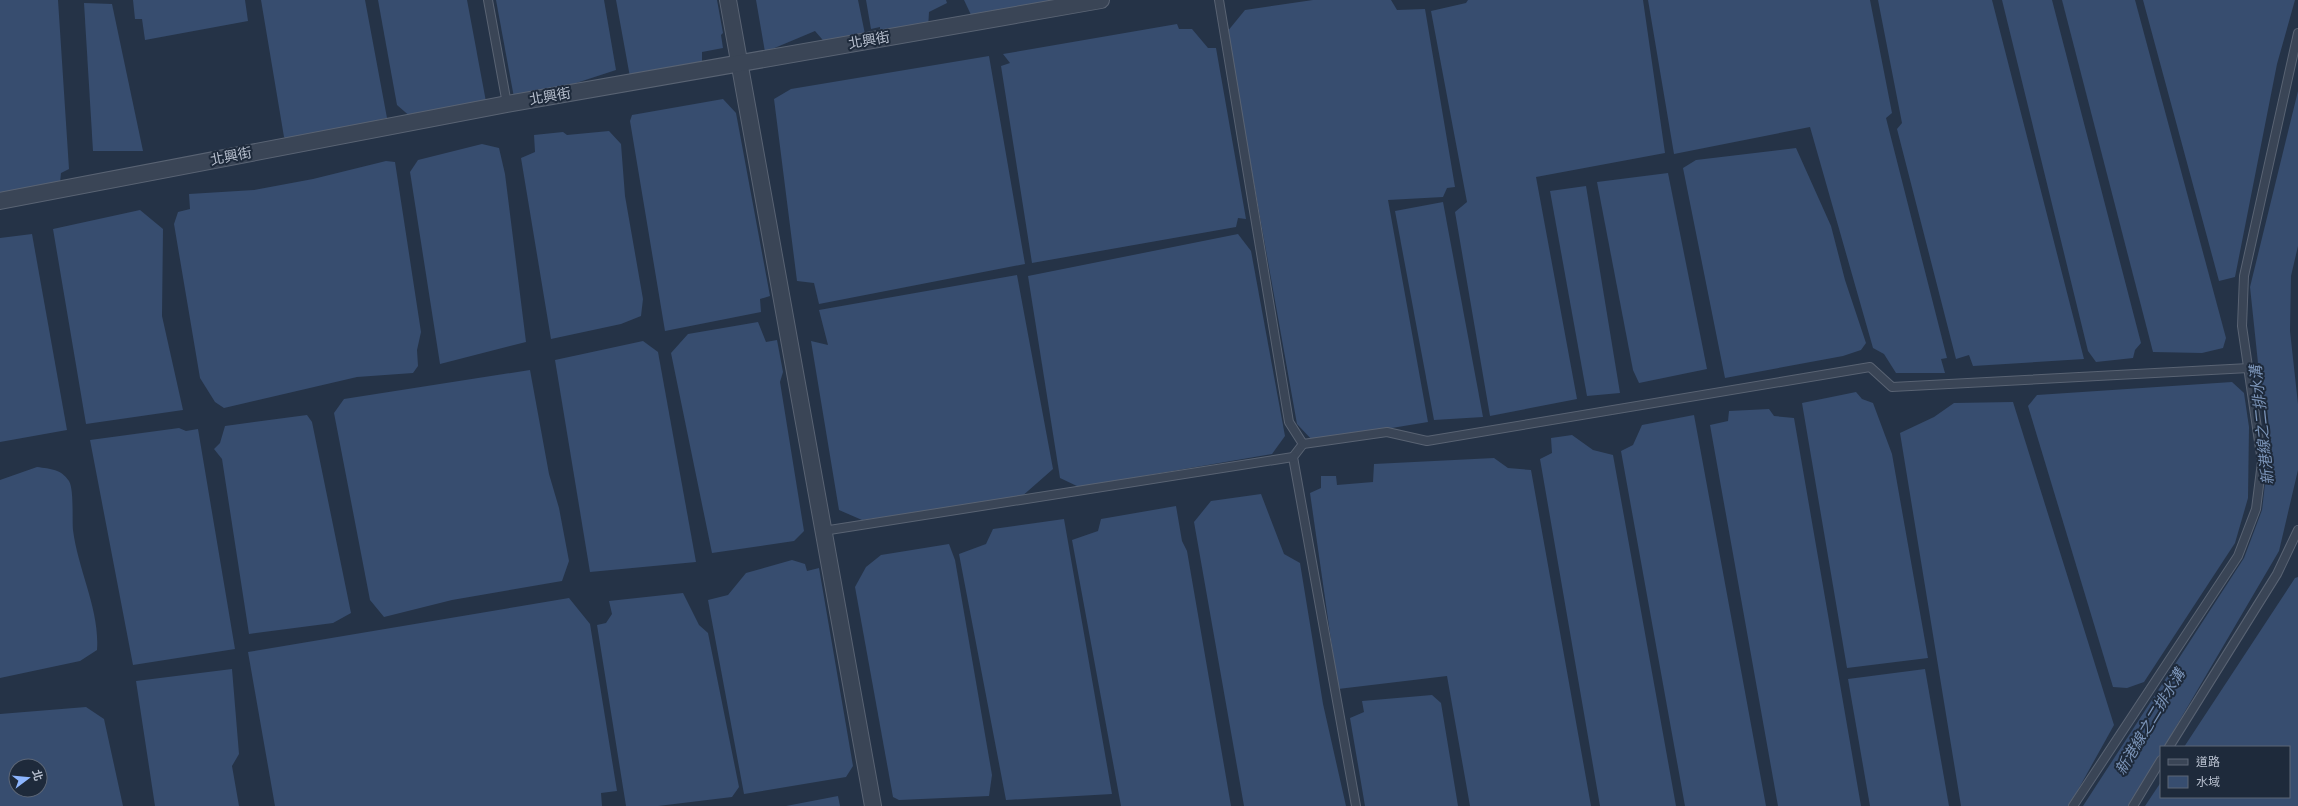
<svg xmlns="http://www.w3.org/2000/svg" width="2298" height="806" font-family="'Exo 2','Noto Sans TC',sans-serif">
<rect width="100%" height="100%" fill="#253347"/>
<g fill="#374d6f" fill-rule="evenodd">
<path d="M0,0H58L69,169L61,173L60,183L0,193Z"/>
<path d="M133,0H245L248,21L145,40L142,19H135Z"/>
<path d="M261,0H365L387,118L374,121V127L286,139L284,137Z"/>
<path d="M378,0H467L487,107L412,118L397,105Z"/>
<path d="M496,0H604L616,70L515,103Z"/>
<path d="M616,0H717L723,33L721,35L723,48L702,52V69L630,77Z"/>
<path d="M756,0H858L866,39L828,46L815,31L765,52Z"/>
<path d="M866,0H946L947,3L929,12L928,29L880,35V27L871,29Z"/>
<path d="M964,0H1074L972,17Z"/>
<path d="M1313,0H1391L1397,10L1425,9L1455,187L1447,188L1443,197L1388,200L1428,422L1313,441L1297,424L1227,32L1245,10Z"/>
<path d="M1468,0H1643L1665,153L1536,177L1577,399L1490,416L1455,212L1467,202L1431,11L1466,3Z"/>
<path d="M1648,0H1870L1892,113L1886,118L1947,358L1941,359L1945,373H1896L1884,354L1873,348L1810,127L1674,154Z"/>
<path d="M1878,0H1992L2084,359L1973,366L1969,355L1956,359L1897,129L1902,123Z"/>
<path d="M2002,0H2052L2141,343L2135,350L2133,358L2096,362L2088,351Z"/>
<path d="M2062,0H2135L2226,338L2223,348L2202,353L2153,352Z"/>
<path d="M2143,0H2295L2277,64L2235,277L2219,281Z"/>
<path d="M84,3L112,4L143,151H93Z"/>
<path d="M1177,24L1179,29H1192L1208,48H1216L1246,219L1238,218L1236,227L1032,263L1001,66L1010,63L1003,54Z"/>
<path d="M989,56L1025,264L819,304L814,283L797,281L774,99L791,89Z"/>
<path d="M2298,91V246L2291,276L2290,331L2298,404V470L2279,551L2164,747H2161V753L2130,806H2083L2244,558L2262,510L2268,458L2250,287Z"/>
<path d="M723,99L736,113L770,296L760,299L761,312L665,331L630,121L632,115Z"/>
<path d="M609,131L621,144L625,196L643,299L641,316L621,324L551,339L521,158L535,152L534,135L563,132L567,135Z"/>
<path d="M482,144L499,148L505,174L526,342L440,364L410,172L418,160Z"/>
<path d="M1796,148L1831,226L1845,280L1866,343L1861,350L1843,356L1725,378L1683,168L1696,160Z"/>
<path d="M386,161L395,162L421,332L417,350L418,366L413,373L357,377L224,408L215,402L200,378L174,224L178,212L190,209L189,194L254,190L313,179Z"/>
<path d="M1668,173L1707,369L1639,383L1633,370L1597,182Z"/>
<path d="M1586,186L1620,393L1587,396L1550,191Z"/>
<path d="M1443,202L1483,417L1434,420L1395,211Z"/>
<path d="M140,210L163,229L162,316L183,410L86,424L53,229Z"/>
<path d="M32,234L67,430L0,442V238Z"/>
<path d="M1238,234L1251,251L1285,436L1272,454L1079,487L1060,478L1028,276Z"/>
<path d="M1017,275L1053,469L1020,498L862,520L839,510L811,341L828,345L819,310Z"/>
<path d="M758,322L766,342L777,340L783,372L780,382L804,531L794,541L712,553L671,353L688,334Z"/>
<path d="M643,341L658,352L696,562L590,572L555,360Z"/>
<path d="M530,370L549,474L559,508L569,561L562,581L452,600L384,617L370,600L334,413L344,399Z"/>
<path d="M2232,382L2244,393L2249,427L2248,498L2235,543L2144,682L2127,688L2113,687L2028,406L2037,395Z"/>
<path d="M1856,392L1862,399L1873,403L1892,454L1928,658L1847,668L1802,403Z"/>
<path d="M2013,402L2114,725L2069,806H1961L1900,433L1934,417L1954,403Z"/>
<path d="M1769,409L1774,416L1794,418L1861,806H1778L1710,425L1728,421L1729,411Z"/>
<path d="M307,415L312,422L351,613L333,623L249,634L222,459L214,449L220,443L225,426Z"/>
<path d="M1694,415L1766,806H1685L1621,451L1633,445L1642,425Z"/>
<path d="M179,428L186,431L198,429L235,649L133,665L90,440Z"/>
<path d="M1572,435L1593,450L1613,455L1676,806H1600L1540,459L1552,453L1551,438Z"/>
<path d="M1494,458L1508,468L1531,470L1591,806H1470L1447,676L1338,689L1310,493L1321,488V476H1336L1337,485L1373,482L1374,464Z"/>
<path d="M37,467C51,469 61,469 69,481C74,489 72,519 73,530C78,570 100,610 97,650L80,661L0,678V480Z"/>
<path d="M1261,494L1284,554L1300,563L1323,704L1346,806H1244L1194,522L1211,501Z"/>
<path d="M1176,506L1182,541L1187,551L1231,806H1121L1072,540L1098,531L1101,519Z"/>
<path d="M1064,519L1112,794L1006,800L959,554L986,544L993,529Z"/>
<path d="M949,544L955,560L992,775L989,796L899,800L893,797L855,587L866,567L881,555Z"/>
<path d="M792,560L805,564L807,571L819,568L853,766L846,777L744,794L708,600L728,595L746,573Z"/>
<path d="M2298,577V806H2145L2161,782V797H2289V747H2184L2295,578Z"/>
<path d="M683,593L699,625L708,633L739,787L732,797L658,806H626L597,625L606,623L612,614L609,601Z"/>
<path d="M569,598L590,624L617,791L601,793L602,806H275L248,652Z"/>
<path d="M232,669L239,754L232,766L239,806H155L136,681Z"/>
<path d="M1925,669L1949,806H1870L1848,679Z"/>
<path d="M1432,695L1441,703L1458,806H1365L1350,718L1364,712L1362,701Z"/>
<path d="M86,707L104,719L123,806H0V714ZM16,766H40V790H16Z"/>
<path d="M838,796L840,806H786Z"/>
</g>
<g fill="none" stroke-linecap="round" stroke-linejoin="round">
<g stroke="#596373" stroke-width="10">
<g id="service">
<path d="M488,0L507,104"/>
<path d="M1219,0L1289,422L1303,444L1293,457L1356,806"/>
<path d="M1303,444L1387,432L1427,441L1870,367L1892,387L2249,368"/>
<path d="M823,531L1293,457"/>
<path d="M2169,747L2277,574L2298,530"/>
<path d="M2073,806L2238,556L2256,509L2262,462L2242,326L2244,276L2298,33"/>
<path d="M2133,806L2161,760"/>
</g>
</g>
<g stroke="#596373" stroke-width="18">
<g id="minor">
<path d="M728,0L873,806"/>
<path d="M0,201L507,104L1101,0"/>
</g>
</g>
<use href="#service" stroke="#3a4556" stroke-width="8"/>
<use href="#minor" stroke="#3a4556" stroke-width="16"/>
</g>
<g text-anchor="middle" stroke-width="4" stroke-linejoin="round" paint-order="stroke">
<g font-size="14" fill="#b8c0cf" stroke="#1e2a3b">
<text transform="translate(869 40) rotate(-10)" y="5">北興街</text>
<text transform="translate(550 96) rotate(-10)" y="5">北興街</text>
<text transform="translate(231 156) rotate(-11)" y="5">北興街</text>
</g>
<g font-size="15" font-style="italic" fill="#7c95b9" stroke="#1e2a3b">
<text transform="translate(2262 425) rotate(-96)" y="5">新港線之二排水溝</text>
<text transform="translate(2150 722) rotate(-59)" y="5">新港線之二排水溝</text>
</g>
</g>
<rect x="2160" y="746" width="130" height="52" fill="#1e2a3b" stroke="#5c6676"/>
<rect x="2168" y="759" width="20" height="6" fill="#3a4556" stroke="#5c6676"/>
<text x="2196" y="766" font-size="12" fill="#b8c0cf">道路</text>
<rect x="2168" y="776" width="20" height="12" fill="#374d6f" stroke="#5c6676"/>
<text x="2196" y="786" font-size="12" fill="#b8c0cf">水域</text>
<g transform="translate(28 778) rotate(74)"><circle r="19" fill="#1e2a3b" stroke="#5c6676"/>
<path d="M0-3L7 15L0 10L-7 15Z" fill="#8db6ff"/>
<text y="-6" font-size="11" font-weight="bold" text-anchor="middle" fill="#b8c0cf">北</text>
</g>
</svg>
